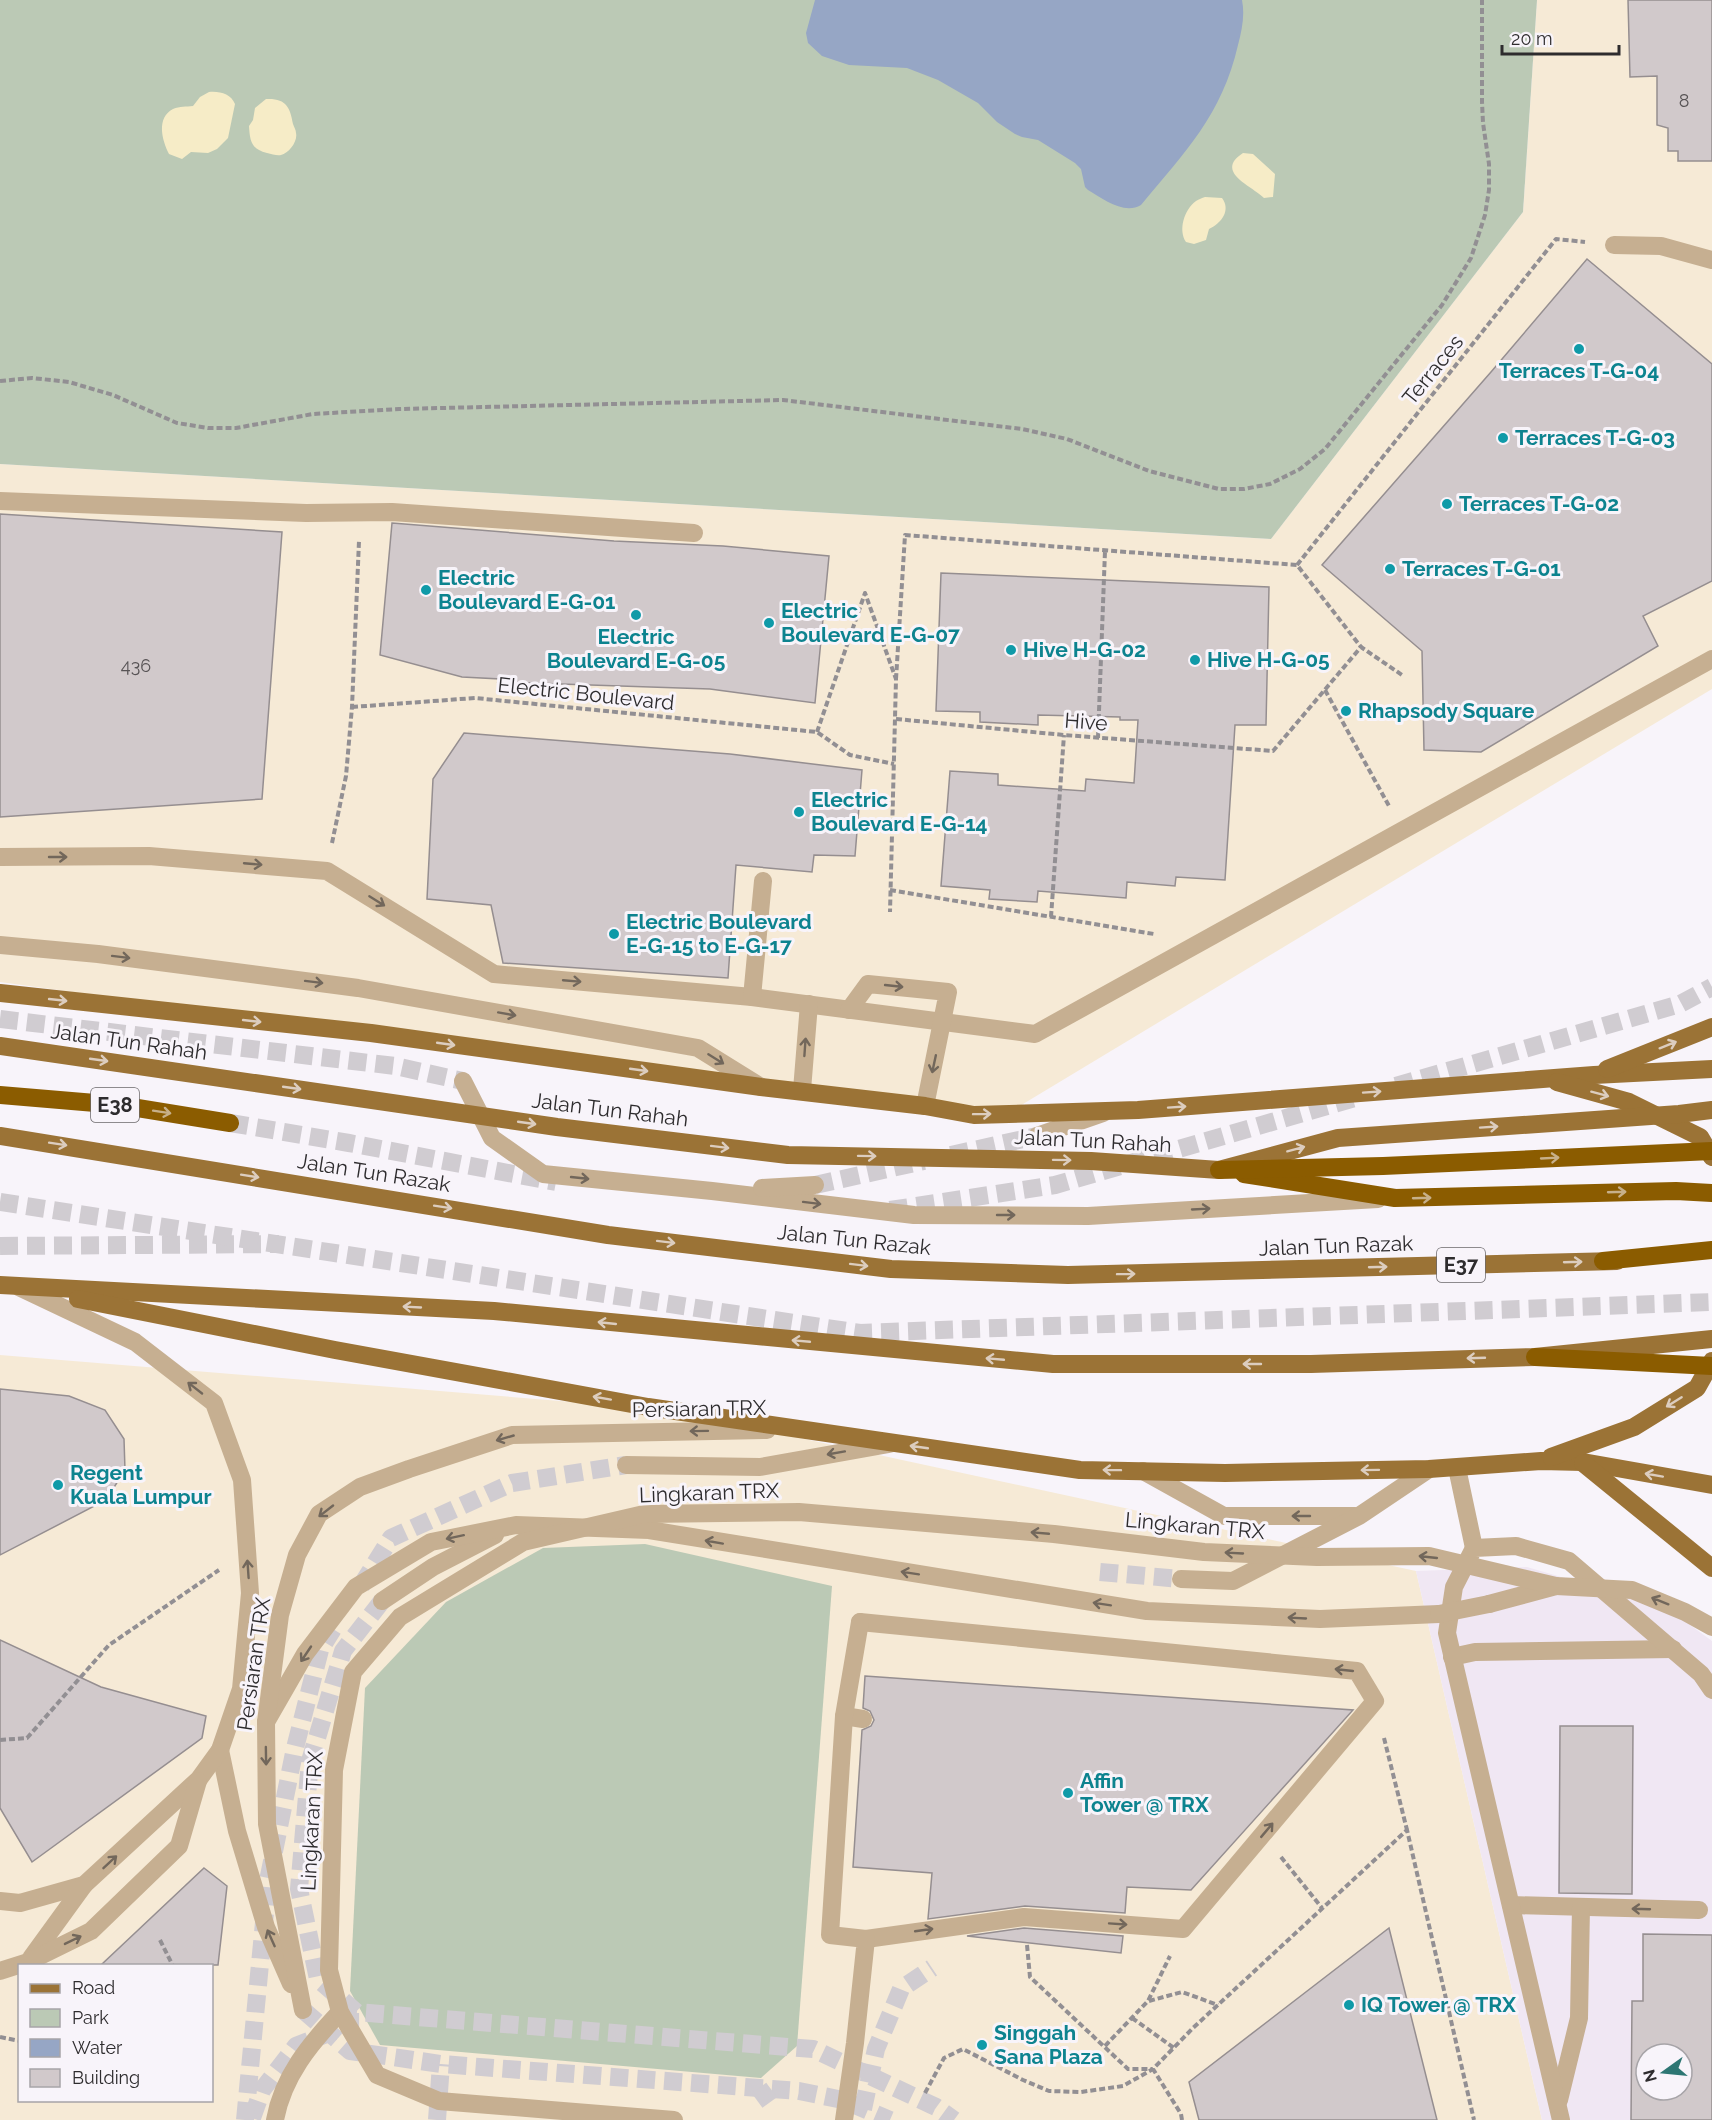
<svg xmlns="http://www.w3.org/2000/svg" width="1712" height="2120" font-family="Raleway,sans-serif">
<rect width="100%" height="100%" fill="#f8f4fa"/>
<g fill="#f6ead6" fill-rule="evenodd">
<path d="M1537,0H1712V689L998,1119L0,982V464L1271,539L1523,212Z"/>
<path d="M0,1355L671,1410L1416,1571L1542,2120H0ZM20,1966H212V2100H20Z"/>
</g>
<path fill="#f0e7f3" fill-rule="evenodd" d="M1527,1567L1667,1608L1712,1641V2120H1542L1416,1571ZM1646,2054H1682V2090H1646Z"/>
<g fill="#bbc9b5">
<path d="M0,0H1537L1523,212L1271,539L0,464Z"/>
<path d="M645,1544L832,1586L797,2046L761,2078L380,2045L350,1991L365,1688L446,1602L543,1548Z"/>
</g>
<g fill="#f6ecc7">
<path d="M209,92C220,91 231,94 235,104L228,138L217,149L208,153L191,152L182,159L169,154C162,140 156,118 173,109C180,106 186,107 193,106L200,97Z"/>
<path d="M266,99C286,98 290,107 293,124C294,127 296,130 296,133C298,141 289,153 281,155C277,156 272,154 267,153C251,149 250,141 249,126L253,120L255,108Z"/>
<path d="M1243,153L1253,154L1275,174L1273,197L1264,198C1251,185 1214,172 1243,153Z"/>
<path d="M1205,197L1222,198C1231,210 1222,223 1209,229L1206,240L1194,244L1186,242C1178,230 1184,210 1196,201C1199,199 1202,198 1205,197Z"/>
</g>
<path fill="#96a6c5" d="M815,0H1242C1245,15 1242,30 1238,45C1222,115 1185,152 1141,205C1124,215 1103,199 1088,190L1085,187L1081,169L1075,163L1038,140L1022,137L1015,134L997,122L978,103L938,80L907,68L849,65L822,56L808,43L806,33Z"/>
<g fill="#d1c9cb" stroke="#958e90" stroke-width="1.5" fill-rule="evenodd">
<path d="M1628,0H1712V161H1678V151H1668V128L1657,125V76L1630,77Z"/>
<path d="M1587,259L1712,364V581L1643,616L1658,646L1481,752L1424,750L1422,651L1322,565L1491,372Z"/>
<path d="M0,514L282,532L262,799L0,817Z"/>
<path d="M392,523L614,541L723,546L829,556L815,703L710,689L498,682L500,679L462,677L380,655Z"/>
<path d="M941,573L1269,587L1266,725H1235L1225,880L1176,877L1175,886L1127,882L1126,898L1038,891L1037,902L989,899L990,890L941,886L950,771L998,774V785L1085,791L1086,779L1134,783L1138,720H1120V717L1038,715V725L980,722V712L936,711Z"/>
<path d="M464,733L730,754L862,770L855,856L814,855L812,872L736,865L728,978L503,963L491,905L427,899L433,779Z"/>
<path d="M0,1389L69,1396L105,1410L124,1439L125,1470L106,1500L0,1555Z"/>
<path d="M0,1640L101,1687L206,1716L202,1738L32,1862L0,1808Z"/>
<path d="M865,1676L1353,1710L1191,1890L1127,1887L1125,1913L1025,1906L928,1919L932,1873L853,1867L862,1730L871,1726L874,1720L870,1711L863,1708Z"/>
<path d="M1560,1726H1633L1632,1894L1559,1893Z"/>
<path d="M204,1868L227,1886L218,1965H101Z"/>
<path d="M1024,1928L1123,1936L1121,1953L967,1936Z"/>
<path d="M1389,1928L1437,2120H1199L1189,2082Z"/>
<path d="M1643,1934L1712,1935V2120H1631L1632,2001H1643ZM1646,2054H1682V2090H1646Z"/>
</g>
<g fill="none" stroke-linecap="round" stroke-linejoin="round">
<g stroke="#d0ccd1" stroke-width="18" stroke-dasharray="18 9" stroke-linecap="butt">
<path d="M0,1019L395,1066L463,1081"/>
<path d="M951,1155L1037,1136"/>
<path d="M815,1185L924,1161"/>
<path d="M0,1246L279,1244"/>
<path d="M1100,1572L1181,1579"/>
<path d="M361,1586L391,1538L512,1483L626,1465"/>
<path d="M382,1601L343,1651L310,1761L299,1889L318,1979L356,2012L813,2049L936,2107L954,2120"/>
<path d="M303,2010L350,2051L441,2064L799,2091L843,2100L890,2120"/>
<path d="M759,2088L773,2107"/>
<path d="M863,2109L876,2049L901,1989L932,1968"/>
<path d="M252,2118L262,2090L296,2046L357,2022H361"/>
<path d="M245,2120L268,1881L295,1748L320,1650L333,1629"/>
<path d="M437,2120L441,2064"/>
</g>
<g stroke="#d0ccd1" stroke-width="18" stroke-dasharray="18 9" stroke-linecap="butt">
<path d="M1396,1086L1680,1004L1712,987"/>
<path d="M230,1123L349,1143L556,1182"/>
<path d="M0,1202L860,1333L1712,1302"/>
<path d="M890,1210L1055,1185L1358,1097"/>
</g>
<g stroke="#928f93" stroke-width="4" stroke-dasharray="6 3" stroke-linecap="butt">
<path d="M0,381L32,378L69,382L113,395L177,423L208,428H236L313,414L399,409L783,400L1022,429L1067,439L1149,471L1219,489H1244L1270,484L1300,469L1325,449L1442,305L1471,258L1485,215L1489,190V164L1483,123L1482,102V0"/>
<path d="M1297,565L1556,239L1585,242"/>
<path d="M896,679L905,535L1297,565L1361,647"/>
<path d="M1325,690L1389,806"/>
<path d="M352,707L475,698L817,732L850,755L894,764"/>
<path d="M896,719L1064,735L1273,751L1361,647L1402,675"/>
<path d="M817,732L865,593L896,679L890,912"/>
<path d="M1098,738L1105,551"/>
<path d="M332,843L346,776L352,707L359,541"/>
<path d="M890,890L1154,934"/>
<path d="M1051,917L1064,735"/>
<path d="M1384,1738L1407,1830"/>
<path d="M0,1740L27,1738L109,1645L219,1570"/>
<path d="M1281,1857L1322,1908"/>
<path d="M160,1940L173,1966"/>
<path d="M1027,1945L1030,1977L1128,2069H1152"/>
<path d="M1149,2001L1182,1992L1218,2005"/>
<path d="M1132,2018L1174,2048"/>
<path d="M0,2037L20,2041"/>
<path d="M1105,2046L1148,2001L1170,1956"/>
<path d="M925,2093L944,2058L963,2049L1023,2080L1049,2091L1081,2092L1123,2086L1153,2069"/>
<path d="M1182,2120L1181,2114L1153,2069L1193,2028L1407,1830L1474,2120"/>
</g>
<g stroke="#c6af91" stroke-width="18">
<path d="M1614,245L1661,246L1712,260"/>
<path d="M0,501L306,513L392,512L694,533"/>
<path d="M0,857L149,856L327,871L494,974L752,997L1035,1034L1712,659"/>
<path d="M0,945L98,954L358,988L698,1048L761,1087"/>
<path d="M752,997L763,881"/>
<path d="M849,1010L868,984L948,992L925,1106"/>
<path d="M463,1081L492,1138L543,1174L712,1191L914,1215L1088,1216L1378,1199"/>
<path d="M802,1090L809,1004"/>
<path d="M1037,1136L1103,1113"/>
<path d="M762,1188L815,1185"/>
<path d="M626,1465L760,1467L889,1444"/>
<path d="M1457,1468L1474,1548"/>
<path d="M1143,1471L1224,1516H1355"/>
<path d="M1181,1579L1233,1581L1359,1516L1429,1469"/>
<path d="M382,1601L433,1567L495,1535"/>
<path d="M1489,1604L1556,1586"/>
<path d="M860,1622L1357,1671L1375,1701L1183,1929L1024,1917L866,1939"/>
<path d="M1452,1657L1475,1652L1673,1649"/>
<path d="M844,1716L863,1719"/>
<path d="M266,1722L305,1654L356,1587L431,1542L516,1525L649,1530L1147,1611L1320,1619L1439,1614"/>
<path d="M220,1750L237,1831L266,1927L291,1984"/>
<path d="M0,1901L20,1903L84,1885L199,1779L220,1750L241,1689L250,1593L242,1480L214,1403L135,1342L19,1287"/>
<path d="M1511,1905L1699,1910"/>
<path d="M31,1958L84,1885"/>
<path d="M0,1971L28,1962L91,1931L179,1846L198,1781"/>
<path d="M303,2010L267,1824L266,1722L280,1615L297,1555L319,1514L360,1487L409,1469L512,1435L767,1430"/>
<path d="M1559,2100L1579,2018L1581,1907"/>
<path d="M1561,2120L1447,1633L1454,1587L1474,1548L1516,1546L1569,1561L1701,1674L1712,1690"/>
</g>
<g stroke="#9b7336" stroke-width="18">
<path d="M0,993L371,1033L761,1087L925,1106L974,1115L1138,1110L1594,1075L1712,1069"/>
<path d="M1607,1069L1712,1027"/>
<path d="M1557,1082L1629,1102L1700,1137L1712,1157"/>
<path d="M0,1136L608,1235L891,1269L1068,1275L1617,1261"/>
<path d="M0,1285L494,1311L1053,1364H1311L1535,1357L1712,1339"/>
<path d="M78,1299L335,1350L648,1407L1080,1470L1225,1473L1429,1469L1541,1461L1583,1462L1712,1485"/>
<path d="M1551,1457L1634,1427L1697,1388L1712,1361"/>
<path d="M1583,1463L1712,1568"/>
</g>
<g stroke="#8b5c00" stroke-width="18">
<path d="M0,1095L119,1105L230,1123"/>
<path d="M1244,1174L1395,1198L1676,1191L1712,1193"/>
<path d="M1603,1261L1712,1250"/>
</g>
<g stroke="#c6af91" stroke-width="18">
<path d="M1439,1614L1489,1604"/>
<path d="M275,2120C283,2076 310,2044 340,2012"/>
<path d="M674,2120L439,2101L377,2075L340,2012L329,1970L334,1770L353,1672L400,1617L523,1542L644,1514L799,1512L1054,1534L1204,1552L1317,1557L1429,1556L1556,1586L1632,1590L1685,1612L1712,1627"/>
<path d="M844,2120L855,2043L866,1939L830,1935L844,1716L860,1622"/>
</g>
<path stroke="#9b7336" stroke-width="18" d="M0,1046L557,1127L788,1155L1091,1161L1219,1170L1338,1138L1679,1114L1712,1110"/>
<g stroke="#8b5c00" stroke-width="18">
<path d="M1219,1170L1383,1166L1712,1151"/>
<path d="M1535,1357L1712,1366"/>
</g>
</g>
<defs><path id="oneway-shaft" d="M-6 0H5M1.5-3L5.5 0L1.5 3" fill="none" stroke-width="1.6" stroke-linecap="round" stroke-linejoin="round" transform="scale(1.5)"/></defs>
<g stroke="#72675b">
<use href="#oneway-shaft" transform="translate(58 857)"/>
<use href="#oneway-shaft" transform="translate(253 864) rotate(5)"/>
<use href="#oneway-shaft" transform="translate(377 901) rotate(32)"/>
<use href="#oneway-shaft" transform="translate(121 957) rotate(7)"/>
<use href="#oneway-shaft" transform="translate(572 981) rotate(5)"/>
<use href="#oneway-shaft" transform="translate(314 982) rotate(7)"/>
<use href="#oneway-shaft" transform="translate(894 986) rotate(6)"/>
<use href="#oneway-shaft" transform="translate(507 1014) rotate(10)"/>
<use href="#oneway-shaft" transform="translate(805 1047) rotate(-86)"/>
<use href="#oneway-shaft" transform="translate(716 1059) rotate(32)"/>
<use href="#oneway-shaft" transform="translate(934 1064) rotate(102)"/>
<use href="#oneway-shaft" transform="translate(580 1178) rotate(6)"/>
<use href="#oneway-shaft" transform="translate(812 1203) rotate(7)"/>
<use href="#oneway-shaft" transform="translate(1201 1209) rotate(-3)"/>
<use href="#oneway-shaft" transform="translate(1006 1215)"/>
<use href="#oneway-shaft" transform="translate(195 1388) rotate(-142)"/>
<use href="#oneway-shaft" transform="translate(699 1431) rotate(179)"/>
<use href="#oneway-shaft" transform="translate(505 1438) rotate(164)"/>
<use href="#oneway-shaft" transform="translate(836 1453) rotate(170)"/>
<use href="#oneway-shaft" transform="translate(326 1511) rotate(142)"/>
<use href="#oneway-shaft" transform="translate(1301 1516) rotate(180)"/>
<use href="#oneway-shaft" transform="translate(1040 1533) rotate(-175)"/>
<use href="#oneway-shaft" transform="translate(455 1537) rotate(168)"/>
<use href="#oneway-shaft" transform="translate(714 1542) rotate(-170)"/>
<use href="#oneway-shaft" transform="translate(1234 1553) rotate(-177)"/>
<use href="#oneway-shaft" transform="translate(1428 1557) rotate(-174)"/>
<use href="#oneway-shaft" transform="translate(248 1569) rotate(-94)"/>
<use href="#oneway-shaft" transform="translate(910 1573) rotate(-171)"/>
<use href="#oneway-shaft" transform="translate(1660 1601) rotate(-158)"/>
<use href="#oneway-shaft" transform="translate(1102 1604) rotate(-171)"/>
<use href="#oneway-shaft" transform="translate(1297 1618) rotate(-177)"/>
<use href="#oneway-shaft" transform="translate(306 1654) rotate(124)"/>
<use href="#oneway-shaft" transform="translate(1344 1670) rotate(-174)"/>
<use href="#oneway-shaft" transform="translate(266 1756) rotate(89)"/>
<use href="#oneway-shaft" transform="translate(1267 1830) rotate(-50)"/>
<use href="#oneway-shaft" transform="translate(110 1862) rotate(-43)"/>
<use href="#oneway-shaft" transform="translate(1641 1909) rotate(-178)"/>
<use href="#oneway-shaft" transform="translate(1118 1924) rotate(4)"/>
<use href="#oneway-shaft" transform="translate(924 1930) rotate(-8)"/>
<use href="#oneway-shaft" transform="translate(271 1938) rotate(-114)"/>
<use href="#oneway-shaft" transform="translate(73 1940) rotate(-26)"/>
</g>
<g stroke="#dccdbf">
<use href="#oneway-shaft" transform="translate(58 1000) rotate(6)"/>
<use href="#oneway-shaft" transform="translate(252 1021) rotate(6)"/>
<use href="#oneway-shaft" transform="translate(446 1044) rotate(8)"/>
<use href="#oneway-shaft" transform="translate(1668 1045) rotate(-22)"/>
<use href="#oneway-shaft" transform="translate(99 1060) rotate(8)"/>
<use href="#oneway-shaft" transform="translate(639 1070) rotate(8)"/>
<use href="#oneway-shaft" transform="translate(292 1088) rotate(8)"/>
<use href="#oneway-shaft" transform="translate(1372 1092) rotate(-4)"/>
<use href="#oneway-shaft" transform="translate(1600 1094) rotate(15)"/>
<use href="#oneway-shaft" transform="translate(1177 1107) rotate(-4)"/>
<use href="#oneway-shaft" transform="translate(982 1114) rotate(-1)"/>
<use href="#oneway-shaft" transform="translate(527 1123) rotate(8)"/>
<use href="#oneway-shaft" transform="translate(1489 1127) rotate(-4)"/>
<use href="#oneway-shaft" transform="translate(58 1144) rotate(9)"/>
<use href="#oneway-shaft" transform="translate(720 1147) rotate(7)"/>
<use href="#oneway-shaft" transform="translate(1296 1149) rotate(-15)"/>
<use href="#oneway-shaft" transform="translate(867 1156) rotate(1)"/>
<use href="#oneway-shaft" transform="translate(1062 1160) rotate(1)"/>
<use href="#oneway-shaft" transform="translate(250 1176) rotate(9)"/>
<use href="#oneway-shaft" transform="translate(443 1207) rotate(9)"/>
<use href="#oneway-shaft" transform="translate(666 1242) rotate(7)"/>
<use href="#oneway-shaft" transform="translate(1573 1262) rotate(-2)"/>
<use href="#oneway-shaft" transform="translate(859 1265) rotate(7)"/>
<use href="#oneway-shaft" transform="translate(1378 1267) rotate(-2)"/>
<use href="#oneway-shaft" transform="translate(1126 1274) rotate(-1)"/>
<use href="#oneway-shaft" transform="translate(412 1307) rotate(-177)"/>
<use href="#oneway-shaft" transform="translate(607 1323) rotate(-174)"/>
<use href="#oneway-shaft" transform="translate(801 1341) rotate(-175)"/>
<use href="#oneway-shaft" transform="translate(1476 1358) rotate(178)"/>
<use href="#oneway-shaft" transform="translate(995 1359) rotate(-175)"/>
<use href="#oneway-shaft" transform="translate(1252 1364) rotate(-180)"/>
<use href="#oneway-shaft" transform="translate(602 1398) rotate(-170)"/>
<use href="#oneway-shaft" transform="translate(1674 1402) rotate(148)"/>
<use href="#oneway-shaft" transform="translate(919 1447) rotate(-172)"/>
<use href="#oneway-shaft" transform="translate(1112 1470) rotate(-179)"/>
<use href="#oneway-shaft" transform="translate(1370 1470) rotate(179)"/>
<use href="#oneway-shaft" transform="translate(1654 1475) rotate(-170)"/>
</g>
<g stroke="#c7b08a">
<use href="#oneway-shaft" transform="translate(162 1112) rotate(9)"/>
<use href="#oneway-shaft" transform="translate(1550 1158) rotate(-3)"/>
<use href="#oneway-shaft" transform="translate(1617 1192) rotate(-2)"/>
<use href="#oneway-shaft" transform="translate(1422 1198) rotate(-2)"/>
</g>
<g fill="#0f9aa8" stroke="#f8f4fa" stroke-width="2">
<circle cx="1579" cy="349" r="6"/>
<circle cx="1503" cy="438" r="6"/>
<circle cx="1447" cy="504" r="6"/>
<circle cx="1390" cy="569" r="6"/>
<circle cx="426" cy="590" r="6"/>
<circle cx="636" cy="615" r="6"/>
<circle cx="769" cy="623" r="6"/>
<circle cx="1011" cy="650" r="6"/>
<circle cx="1195" cy="660" r="6"/>
<circle cx="1346" cy="711" r="6"/>
<circle cx="799" cy="812" r="6"/>
<circle cx="614" cy="934" r="6"/>
<circle cx="58" cy="1485" r="6"/>
<circle cx="1068" cy="1793" r="6"/>
<circle cx="1349" cy="2005" r="6"/>
<circle cx="982" cy="2045" r="6"/>
</g>
<g text-anchor="middle" stroke-width="6" stroke-linejoin="round" paint-order="stroke">
<g font-size="18" fill="#575355">
<text x="1684" y="107">8</text>
<text x="136" y="672">436</text>
</g>
<g fill="#f8f4fa" stroke="#6b686b" stroke-width="1.5">
<rect x="91" y="1088" width="48" height="34" rx="4.5"/>
<rect x="1437" y="1248" width="48" height="34" rx="4.5"/>
</g>
<g font-size="20" font-weight="bold" fill="#2e2c2e">
<text x="115" y="1112">E38</text>
<text x="1461" y="1272">E37</text>
</g>
<g font-size="21" fill="#2e2c2e" stroke="#f8f4fa">
<text transform="translate(1433 370) rotate(-51)" y="7">Terraces</text>
<text transform="translate(586 694) rotate(6)" y="7">Electric Boulevard</text>
<text transform="translate(1086 722) rotate(4)" y="7">Hive</text>
<text transform="translate(129 1042) rotate(8)" y="7">Jalan Tun Rahah</text>
<text transform="translate(610 1110) rotate(7)" y="7">Jalan Tun Rahah</text>
<text transform="translate(1093 1141) rotate(3)" y="7">Jalan Tun Rahah</text>
<text transform="translate(374 1173) rotate(9)" y="7">Jalan Tun Razak</text>
<text transform="translate(854 1240) rotate(6)" y="7">Jalan Tun Razak</text>
<text transform="translate(1336 1246) rotate(-2)" y="7">Jalan Tun Razak</text>
<text transform="translate(699 1409) rotate(-1)" y="7">Persiaran TRX</text>
<text transform="translate(709 1493) rotate(-2)" y="7">Lingkaran TRX</text>
<text transform="translate(1195 1526) rotate(5)" y="7">Lingkaran TRX</text>
<text transform="translate(254 1664) rotate(-82)" y="7">Persiaran TRX</text>
<text transform="translate(312 1821) rotate(-87)" y="7">Lingkaran TRX</text>
</g>
<g font-size="21" font-weight="bold" fill="#0d838f" stroke="#f8f4fa" text-anchor="start">
<text x="1579" y="378" text-anchor="middle">Terraces T-G-04</text>
<text x="1515" y="445">Terraces T-G-03</text>
<text x="1459" y="511">Terraces T-G-02</text>
<text x="1402" y="576">Terraces T-G-01</text>
<text x="438" y="585">Electric<tspan x="438" dy="24">Boulevard E-G-01</tspan></text>
<text x="781" y="618">Electric<tspan x="781" dy="24">Boulevard E-G-07</tspan></text>
<text x="636" y="644" text-anchor="middle">Electric<tspan x="636" dy="24">Boulevard E-G-05</tspan></text>
<text x="1023" y="657">Hive H-G-02</text>
<text x="1207" y="667">Hive H-G-05</text>
<text x="1358" y="718">Rhapsody Square</text>
<text x="811" y="807">Electric<tspan x="811" dy="24">Boulevard E-G-14</tspan></text>
<text x="626" y="929">Electric Boulevard<tspan x="626" dy="24">E-G-15 to E-G-17</tspan></text>
<text x="70" y="1480">Regent<tspan x="70" dy="24">Kuala Lumpur</tspan></text>
<text x="1080" y="1788">Affin<tspan x="1080" dy="24">Tower @ TRX</tspan></text>
<text x="1361" y="2012">IQ Tower @ TRX</text>
<text x="994" y="2040">Singgah<tspan x="994" dy="24">Sana Plaza</tspan></text>
</g>
</g>
<rect x="18" y="1964" width="195" height="138" fill="#f8f4fa" stroke="#a7a4a8" stroke-width="1.5"/>
<rect x="30" y="1984" width="30" height="9" fill="#9b7336" stroke="#a7a4a8" stroke-width="1.5"/>
<text x="72" y="1994" font-size="18" fill="#2e2c2e">Road</text>
<rect x="30" y="2009" width="30" height="18" fill="#bbc9b5" stroke="#a7a4a8" stroke-width="1.5"/>
<text x="72" y="2024" font-size="18" fill="#2e2c2e">Park</text>
<rect x="30" y="2039" width="30" height="18" fill="#96a6c5" stroke="#a7a4a8" stroke-width="1.5"/>
<text x="72" y="2054" font-size="18" fill="#2e2c2e">Water</text>
<rect x="30" y="2069" width="30" height="18" fill="#d1c9cb" stroke="#a7a4a8" stroke-width="1.5"/>
<text x="72" y="2084" font-size="18" fill="#2e2c2e">Building</text>
<g transform="translate(1664 2072) rotate(255)"><circle r="28" fill="#f8f4fa" stroke="#a7a4a8" stroke-width="1.5"/>
<path d="M0-4.5L10 22L0 15L-10 22Z" fill="#2d7673"/>
<text y="-9" font-size="16" font-weight="bold" text-anchor="middle" fill="#2e2c2e">N</text>
</g>
<path d="M1502 45v9h117v-9" fill="none" stroke="#2e2c2e" stroke-width="3"/>
<text x="1511" y="45" font-size="18" fill="#2e2c2e" stroke="#f8f4fa" stroke-width="4.5" paint-order="stroke">20 m</text>
</svg>
